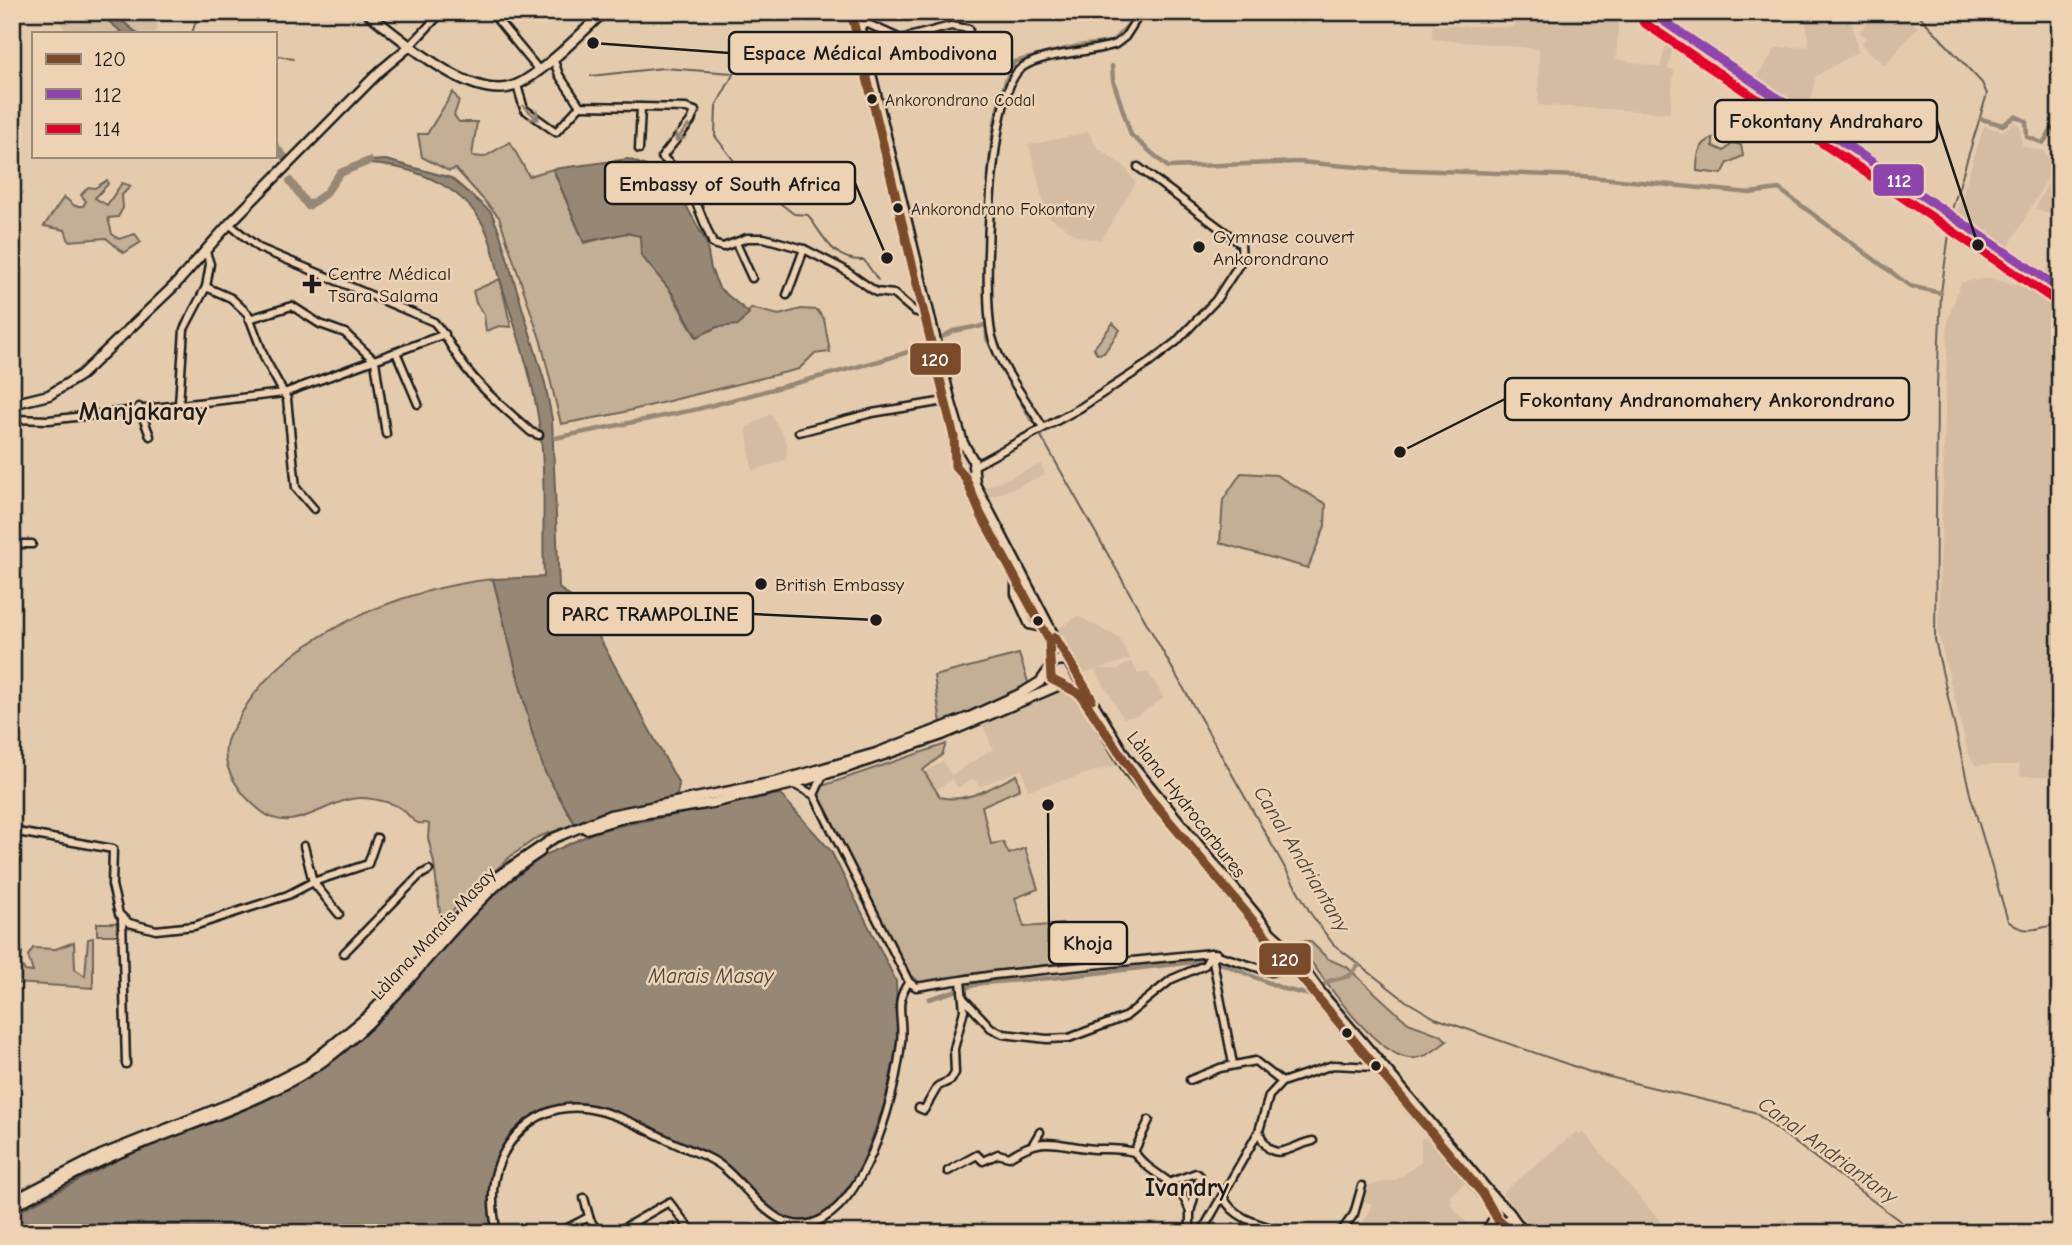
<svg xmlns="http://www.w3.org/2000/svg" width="2072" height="1245" font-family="'Comic Neue',sans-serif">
<rect width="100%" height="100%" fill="#e5cbae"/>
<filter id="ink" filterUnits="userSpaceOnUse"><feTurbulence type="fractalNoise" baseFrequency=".0143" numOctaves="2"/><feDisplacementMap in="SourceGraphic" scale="14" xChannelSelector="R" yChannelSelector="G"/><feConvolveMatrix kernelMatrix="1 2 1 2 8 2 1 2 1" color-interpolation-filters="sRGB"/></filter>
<g filter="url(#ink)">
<g fill="#d4bca2">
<path d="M53,12H97L123,33H67Z"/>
<path d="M112,12H160L156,33H137Z"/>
<path d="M1516,12H1619L1616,59L1660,67L1669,34L1675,37L1668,68L1674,70L1670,113L1538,105L1539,49L1432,39V25L1515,27Z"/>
<path d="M1805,12H1850L1858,52L1816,76L1808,113L1756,78L1776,48L1809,46Z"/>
<path d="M1876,12H1900L1918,27L1885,65L1864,48L1862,43L1866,38L1859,32Z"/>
<path d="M2014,122L2020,126L2022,146L2043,151L2054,167L2009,246L1957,211L1984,126L2003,131Z"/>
<path d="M2055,131L2060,132V216L2035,209L2059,160L2051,148L2058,145L2053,137Z"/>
<path d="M1088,132L1097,147L1125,167L1136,183L1101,240L1079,237L1047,216L1029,145Z"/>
<path d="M2060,252V280L2045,271Z"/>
<path d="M1990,278L2060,297V777L2020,776L2019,765H1975L1968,753L1938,632L1948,320L1961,282Z"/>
<path d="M771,414L787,443L786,460L752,471L746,427Z"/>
<path d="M1041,464L1045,475L989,498L984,488Z"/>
<path d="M1078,616L1119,638L1130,659L1099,669H1118L1131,661L1138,674L1148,672L1164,698L1137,716L1123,718L1095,670L1081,674L1055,631Z"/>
<path d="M1056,690L1070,693L1080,700L1119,765L1028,790L1022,769L979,787L974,779L958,788L952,779L936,790L925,772L943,761L951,775L993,749L982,723Z"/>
<path d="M1577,1131L1580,1135L1583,1132L1661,1222L1648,1233H1537L1502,1193Z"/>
<path d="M1421,1138H1426L1465,1183L1449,1196L1453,1201L1450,1204L1471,1228L1465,1233H1358L1372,1204L1361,1200L1364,1186L1396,1180L1421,1162Z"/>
<path d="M1785,1218L1791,1233H1751Z"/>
</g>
<g fill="#c3ae96" stroke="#706559" stroke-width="2">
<path d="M453,92L459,101L454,115L459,122H477L472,156L484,157L510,142L529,176L553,169L584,243L625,233L641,236L642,255L669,289L696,337L717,327L740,324L751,308L779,315L801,309L817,310L824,319L830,352L814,354L799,369L616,414L561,424L541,342L499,217L456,169L449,171L422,157L418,134H427Z"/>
<path d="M1713,138V146L1724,151L1733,143L1741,145L1743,156L1728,163L1722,174L1697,171C1697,156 1698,144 1713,138Z"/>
<path d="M107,180L108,184L95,198L107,205L122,183L131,186L122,195L123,208L118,217L108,218L112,234L119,239L135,234L141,242L124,253L106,238L69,241L65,230L44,226L64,197L75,206H83L86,201L81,195L88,187L95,188Z"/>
<path d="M500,279L511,327L499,326L486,331L484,315L476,303L473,291Z"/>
<path d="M1113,323L1120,330L1104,353L1097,354L1094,348Z"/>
<path d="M1241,473L1276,475L1326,504L1325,526L1308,568L1220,543L1223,500Z"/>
<path d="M493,579L533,736L545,772L575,824L538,837L511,856L441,922L434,863L428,838L429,824C425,822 422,824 418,823C413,822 407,813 402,809C390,801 376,799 362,798C329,797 293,838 261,811C243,797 219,769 227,741C229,734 234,728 237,722C279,636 403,588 493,579Z"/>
<path d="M1019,654L1029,685L941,724L934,676Z"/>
<path d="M946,744L942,755L923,770L940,797C967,804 993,786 1017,775L1020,789L982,806L991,844L1003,842L1009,854L1025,848L1038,889L1015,898L1024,927L1063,924V963L969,974L922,984L907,972L817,794L822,786Z"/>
<rect x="97" y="923" width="20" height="12"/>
<path d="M93,938V988L15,983L12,954L22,948L21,964L25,971L33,972L28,956L33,948L56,949L74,942L75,969L85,976L88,939Z"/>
<path d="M1297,941H1310L1328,959L1347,967L1408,1023L1441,1035L1447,1041C1434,1051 1421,1062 1404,1057C1369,1047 1317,971 1297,941Z"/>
</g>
<g fill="#978876" stroke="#665d52" stroke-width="2">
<path d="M97,12H111L137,33H123Z"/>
<path d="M628,159L664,173L676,187L706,242L711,269L719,288L749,313L738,325L717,327L697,337L673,294L641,255L640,236L627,233L584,242L553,169Z"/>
<path d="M386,160L451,178L491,212L499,231L545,383L552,419L559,588L582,606L679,784L677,795L668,801L613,810L575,824L545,772L533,736L493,579L544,577C542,532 546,484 541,439C536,387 519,339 503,289C498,273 495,255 489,238C472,190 417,166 369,164V161Z"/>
<path d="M780,794L831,851L896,981L898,1042L884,1105L858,1175L833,1206L819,1217L799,1221L779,1217L705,1155L601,1107L580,1103L558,1106L528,1119L509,1138L496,1158L492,1180L495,1233H12V1215L119,1159L271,1098L337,1057L390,1007L490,897L543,856L599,830Z"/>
</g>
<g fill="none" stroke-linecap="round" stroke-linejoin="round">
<g stroke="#665d52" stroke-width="2">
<path d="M1916,12L1982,83L1987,94L1951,213"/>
<path d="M192,33L199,12"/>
<path d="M275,55L293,59"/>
<path d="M781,66H750L734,73L716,106L715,136L747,178L794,214L808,215C824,237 834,262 864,260L878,280"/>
<path d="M591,76L663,68L733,73"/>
<path d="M1951,219L1941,293L1937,386L1935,640L1970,794L2008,921C2025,936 2040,928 2060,923"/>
<path d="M1041,436L1311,914L1333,944L1406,1001L1435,1018L1593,1073L1754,1112L1916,1233"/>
</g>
<g stroke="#978876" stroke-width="4.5">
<path d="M1112,66L1113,80L1131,135L1168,167L1299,162L1382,169L1581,176L1750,193L1779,189L1910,286L1941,293"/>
<path d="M1981,119L2003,125L2015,116L2026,121L2027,137L2043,143L2052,129H2060"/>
<path d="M989,180C991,140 996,99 1014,62L1078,46L1112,42L1134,19"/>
<path d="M986,297L987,339L1031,419"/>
<path d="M978,327L985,325"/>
<path d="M555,438L698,409L879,361L924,347L953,331L974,327"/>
<path d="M929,999L981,983L1051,978L1213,960L1284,989L1310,995L1329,981L1349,976L1359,965"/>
</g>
<g stroke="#978876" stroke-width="8">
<path d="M275,146L286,159"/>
<path d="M290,181L308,206L326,193L340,173L369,161"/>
</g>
<g stroke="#1c1c1c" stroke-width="11">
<g id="minor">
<path d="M491,12L538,69"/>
<path d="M856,26L868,24L901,39L951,26L969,29"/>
<path d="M410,46L442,12"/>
<path d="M553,58L559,75L580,106L641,107L639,149"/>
<path d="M517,85L524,109L556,132L580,106"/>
<path d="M641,107L686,108L695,111L691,121L662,157L686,178L713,244L723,247L747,238H764L804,249L843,269L876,292L894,294L914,311L923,314"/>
<path d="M229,224L259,248L434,322C448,337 455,356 468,371C486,394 509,412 531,432L539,435"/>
<path d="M736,243L752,278"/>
<path d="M206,287L231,298L248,314L265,359L287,399L296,488L314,509"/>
<path d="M787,295L804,249"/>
<path d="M249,319L292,306L320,324L345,333L375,361L386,434"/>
<path d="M396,352L418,404"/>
<path d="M179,404L184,329L206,287L210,264L206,252"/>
<path d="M139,407L150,436"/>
<path d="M12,419L49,420L284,393L445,334"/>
<path d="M1042,426C1025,398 1001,369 992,337C982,296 989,98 1019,70C1038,52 1089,54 1116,44L1125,37L1141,12"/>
<path d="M799,432L872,413L945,401"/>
<path d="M972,467L1080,408L1149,363L1176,342L1216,300L1242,260L1241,244L1138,167"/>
<path d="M12,544H32"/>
<path d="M1015,578V594L1029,625L1043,628"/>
<path d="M793,784L814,795L909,982L916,987L994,975L1211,953L1271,972L1291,965"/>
<path d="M814,795L823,775"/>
<path d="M12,831L113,849L112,885L119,914L129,923L156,930L194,926L288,895L313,882L368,864L377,838"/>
<path d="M304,846L313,882L339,914"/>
<path d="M122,918L126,1064"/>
<path d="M344,953L419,876L429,870"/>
<path d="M1216,953L1213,961L1233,1064"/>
<path d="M963,998L991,1028L1003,1034L1047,1039L1069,1038L1125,1017L1172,979L1205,965L1211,953"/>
<path d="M1190,1080L1220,1068L1255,1061L1282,1082"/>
<path d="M919,1108L924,1110L938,1086L951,1080L955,1073L954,1049L964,1010L961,981"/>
<path d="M1259,1131C1271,1168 1290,1145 1313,1141"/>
<path d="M1033,1144L1040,1132"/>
<path d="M1134,1152L1149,1120"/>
<path d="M948,1171L977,1155L983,1161L998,1154L1009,1157C1046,1133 1056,1146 1095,1149C1109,1149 1120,1148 1134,1152C1152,1178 1180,1178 1190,1212"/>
<path d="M1171,1182L1196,1173L1200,1176L1190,1212V1233"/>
<path d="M584,1198L590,1220L599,1233"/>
<path d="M1224,1198C1235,1221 1265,1225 1287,1233"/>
<path d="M671,1227L673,1233"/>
<path d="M497,1233C489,1195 491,1163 517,1134C565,1082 622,1118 672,1142C688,1150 711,1156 724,1168C751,1190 781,1244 824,1218C870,1190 896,1093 901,1042C904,1017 893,1003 909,982"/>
<path d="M558,1233L589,1217"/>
<path d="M615,1233L669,1202L693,1233"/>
<path d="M1201,1233L1259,1131L1269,1096L1282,1082L1333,1065L1375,1067"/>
<path d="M1340,1233L1354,1214L1362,1186"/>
</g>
</g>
<g stroke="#1c1c1c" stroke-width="13">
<g id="major">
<path d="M366,12C400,37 473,105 516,85C543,73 581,33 604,12"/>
<path d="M851,12L954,437L955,466L965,477L981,515L1046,634L1053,652L1052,664"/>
<path d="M856,12L951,403L963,443L973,460L975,484L1063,653L1126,757L1271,933L1290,950L1322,994L1496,1200L1509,1212L1524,1233"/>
<path d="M1650,12L2060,289"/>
<path d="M12,404L49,395L81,375L175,285L229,224L380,71L410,46"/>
<path d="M1062,685L1080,694L1087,703L1130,773L1185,840"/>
<path d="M586,829L629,816L712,803L793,784L843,769L942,735L1060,685"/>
<path d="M1222,884L1491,1204L1496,1216L1485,1233"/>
<path d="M12,1201L101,1155L239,1100L308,1065L369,1015L498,876L554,838L610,815L775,782L876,753L972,716L1022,693L1040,682L1055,661L1067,660"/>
<path d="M12,1207C50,1187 87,1166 126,1150C195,1121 271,1101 332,1055C409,997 457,905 540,852"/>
<path d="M1499,1222L1513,1233"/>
<path d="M1492,1228L1508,1221L1511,1215"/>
</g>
</g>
<use href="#minor" stroke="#edd2b4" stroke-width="6"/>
<use href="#major" stroke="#edd2b4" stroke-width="8"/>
<g stroke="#edd2b4" stroke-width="14">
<g id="bus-1">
<path d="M851,12L954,437L955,466L965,477L981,515L1049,640L1051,679L1080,694L1149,797L1483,1194L1498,1220L1513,1233"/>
<path d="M1055,637L1092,699"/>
</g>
</g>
<g stroke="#edd2b4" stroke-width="14">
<path id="bus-2" d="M1650,12L2060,289"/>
</g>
<g stroke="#edd2b4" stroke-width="14">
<path id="bus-3" d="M1643,22L2053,299"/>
</g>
<use href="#bus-1" stroke="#7a4b2a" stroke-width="9"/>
<use href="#bus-2" stroke="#8e44ad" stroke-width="9"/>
<use href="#bus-3" stroke="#e4002b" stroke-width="9"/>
</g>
<defs><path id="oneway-shaft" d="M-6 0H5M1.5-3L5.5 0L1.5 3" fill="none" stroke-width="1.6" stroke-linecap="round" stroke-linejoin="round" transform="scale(1.75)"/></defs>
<g stroke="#8f8070">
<use href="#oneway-shaft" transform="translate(531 113) rotate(42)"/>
<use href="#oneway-shaft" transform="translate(682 133) rotate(129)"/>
</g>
</g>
<g fill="#1c1c1c" stroke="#edd2b4" stroke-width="2.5">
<circle cx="872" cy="99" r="6"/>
<circle cx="898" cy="208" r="6"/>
<circle cx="1199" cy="247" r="7"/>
<path d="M308.5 273.5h7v7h7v7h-7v7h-7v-7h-7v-7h7z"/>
<circle cx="761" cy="584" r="7"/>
<circle cx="1038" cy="621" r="6"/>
<circle cx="1347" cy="1033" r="6"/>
<circle cx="1376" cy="1066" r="6"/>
</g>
<g text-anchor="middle" stroke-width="5" stroke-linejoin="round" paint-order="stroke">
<g font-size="17" fill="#1c1c1c" stroke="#edd2b4" text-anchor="start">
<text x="885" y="106">Ankorondrano Codal</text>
<text x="911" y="215">Ankorondrano Fokontany</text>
</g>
<g font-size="19" fill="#1c1c1c" stroke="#edd2b4" text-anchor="start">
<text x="1213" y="243">Gymnase couvert<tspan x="1213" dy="22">Ankorondrano</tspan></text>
<text x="328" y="280">Centre Médical<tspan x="328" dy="22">Tsara Salama</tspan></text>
<text x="775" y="591">British Embassy</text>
</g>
<g font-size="19" fill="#1c1c1c" stroke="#edd2b4">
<text transform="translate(1187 804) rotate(52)" y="7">Làlana Hydrocarbures</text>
<text transform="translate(433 933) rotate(-47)" y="7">Làlana Marais Masay</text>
</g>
<g font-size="21" font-style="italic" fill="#47423c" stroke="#edd2b4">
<text transform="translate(1302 859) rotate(59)" y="7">Canal Andriantany</text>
<text x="711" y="983">Marais Masay</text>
<text transform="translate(1828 1150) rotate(36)" y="7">Canal Andriantany</text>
</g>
<g font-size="26" font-weight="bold" fill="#1c1c1c" stroke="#edd2b4">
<text x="143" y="420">Manjakaray</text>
<text x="1187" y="1196">Ivandry</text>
</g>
</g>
<path fill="none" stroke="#1c1c1c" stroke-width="2.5" d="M593 43L729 53M1978 245L1937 121M887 258L855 183M1400 452L1505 399M876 620L753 614M1048 805L1049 943"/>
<g fill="#1c1c1c" stroke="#edd2b4" stroke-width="2.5">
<circle cx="593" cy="43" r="7"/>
<circle cx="1978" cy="245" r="7"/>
<circle cx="887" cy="258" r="7"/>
<circle cx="1400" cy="452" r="7"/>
<circle cx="876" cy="620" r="7"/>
<circle cx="1048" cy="805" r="7"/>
</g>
<g fill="#edd2b4" stroke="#1c1c1c" stroke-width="2.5">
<rect x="729" y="32" width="283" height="42" rx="7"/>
<rect x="1715" y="100" width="222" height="42" rx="7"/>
<rect x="605" y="162" width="250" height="42" rx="7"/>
<rect x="1505" y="378" width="404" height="42" rx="7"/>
<rect x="548" y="593" width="205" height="42" rx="7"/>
<rect x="1049" y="922" width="78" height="42" rx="7"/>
</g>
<g font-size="21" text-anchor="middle" font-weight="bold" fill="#1c1c1c">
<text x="870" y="60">Espace Médical Ambodivona</text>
<text x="1826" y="128">Fokontany Andraharo</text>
<text x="730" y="191">Embassy of South Africa</text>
<text x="1707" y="407">Fokontany Andranomahery Ankorondrano</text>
<text x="650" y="621">PARC TRAMPOLINE</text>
<text x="1088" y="950">Khoja</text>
</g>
<g stroke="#edd2b4" stroke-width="2.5">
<rect x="1872" y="163" width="53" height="34" rx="7" fill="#8e44ad"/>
<rect x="909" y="342" width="53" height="34" rx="7" fill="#7a4b2a"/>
<rect x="1258" y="942" width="54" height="34" rx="7" fill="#7a4b2a"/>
</g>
<g font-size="19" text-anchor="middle" font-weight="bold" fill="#fff">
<text x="1899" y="187">112</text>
<text x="935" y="366">120</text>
<text x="1285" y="966">120</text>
</g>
<rect width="2072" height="1245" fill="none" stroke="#edd2b4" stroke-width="42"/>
<rect x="21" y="21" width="2030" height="1203" fill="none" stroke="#1c1c1c" stroke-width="2.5" filter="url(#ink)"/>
<rect x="32" y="32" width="245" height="126" fill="#edd2b4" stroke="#998977" stroke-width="2"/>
<rect x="46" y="54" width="35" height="10" fill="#7a4b2a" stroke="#998977" stroke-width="2"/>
<text x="94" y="66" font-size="21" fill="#1c1c1c">120</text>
<rect x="46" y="89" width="35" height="10" fill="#8e44ad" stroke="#998977" stroke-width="2"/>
<text x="94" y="102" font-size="21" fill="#1c1c1c">112</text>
<rect x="46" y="124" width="35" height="10" fill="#e4002b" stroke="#998977" stroke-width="2"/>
<text x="94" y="136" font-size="21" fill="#1c1c1c">114</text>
</svg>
